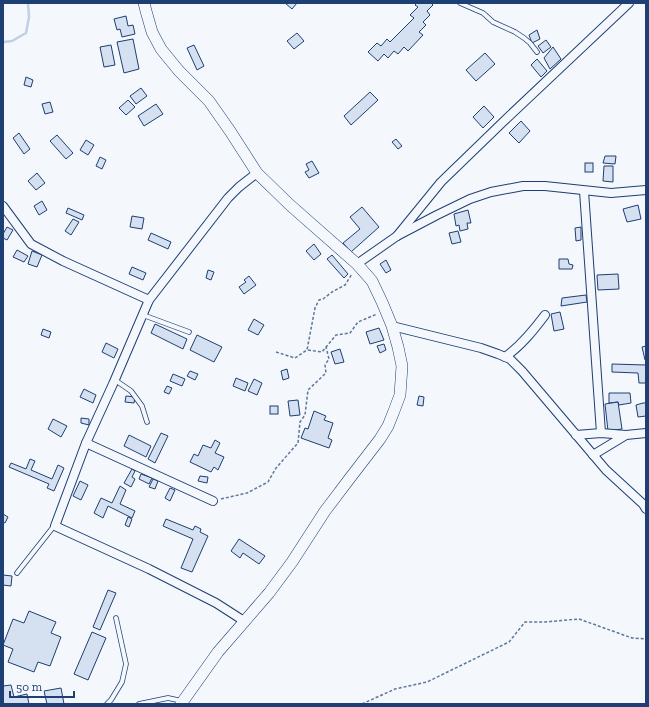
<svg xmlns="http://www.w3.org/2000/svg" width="649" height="707" font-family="'Zilla Slab',serif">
<rect width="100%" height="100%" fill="#f4f7fb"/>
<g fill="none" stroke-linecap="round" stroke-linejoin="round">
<path stroke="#bed0e5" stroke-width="2.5" d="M3,42L12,41L26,33L29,17L28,3"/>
</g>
<g fill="#d5e0f0" stroke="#1d3f73">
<path d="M285,3H297L292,9Z"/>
<path d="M417,3H431L433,5L427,11L430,15L423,22L426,25L419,32L423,35L408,51L404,47L398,54L394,51L388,58L384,54L378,61L368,52L377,43L381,46L387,39L390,42L414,18L410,15L418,7L415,5Z"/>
<path d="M126,16L128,26L133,25L135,34L122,37L120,29L117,30L114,19Z"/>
<path d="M537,30L540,39L532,43L529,35Z"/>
<path d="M297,33L304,41L294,49L287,41Z"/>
<path d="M133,39L139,69L124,73L117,42Z"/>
<path d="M546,40L551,47L543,53L538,46Z"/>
<path d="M111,45L115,65L104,67L100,47Z"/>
<path d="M194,45L204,66L197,70L187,48Z"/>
<path d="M553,47L561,59L550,69L544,58Z"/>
<path d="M485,53L495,64L476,81L466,70Z"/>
<path d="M537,59L547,71L541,77L531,65Z"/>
<path d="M26,77L33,80L31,87L24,85Z"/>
<path d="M141,88L147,96L136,104L130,96Z"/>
<path d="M370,92L378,100L351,125L344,116Z"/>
<path d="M128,100L135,107L126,115L119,108Z"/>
<path d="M50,102L53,112L45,114L42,104Z"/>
<path d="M156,104L163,114L144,126L138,116Z"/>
<path d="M484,106L494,117L483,128L473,117Z"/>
<path d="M521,121L530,131L519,143L509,133Z"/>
<path d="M19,133L30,149L24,154L13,138Z"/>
<path d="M57,135L73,153L66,159L50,141Z"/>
<path d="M396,139L402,146L398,149L392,142Z"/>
<path d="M86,140L94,145L88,155L80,150Z"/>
<path d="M605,156H616L615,164L603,163Z"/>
<path d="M100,157L106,160L102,169L96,166Z"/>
<path d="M312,161L319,173L309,178L305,172L309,170L306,164Z"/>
<rect x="585" y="163" width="8" height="9"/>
<path d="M604,166H613V182L603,181Z"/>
<path d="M37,173L45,183L36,190L28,181Z"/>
<path d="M42,201L47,210L39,215L34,206Z"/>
<path d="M638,205L641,219L627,222L623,209Z"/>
<path d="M362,207L379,227L351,252L343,243L360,229L350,217Z"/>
<path d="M68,208L84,215L82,220L66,213Z"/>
<path d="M468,210L471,223H467L468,229L460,231L459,225L456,226L454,214Z"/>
<path d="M132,216L144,218L142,229L130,227Z"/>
<path d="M73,219L79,222L71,235L65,231Z"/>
<path d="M7,227L13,230L7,240L3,238V234Z"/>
<path d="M581,227V240L576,241L575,228Z"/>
<path d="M458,231L461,242L452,244L449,233Z"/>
<path d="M151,233L171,242L168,249L148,240Z"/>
<path d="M314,244L321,254L314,260L306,251Z"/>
<path d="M17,250L28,256L24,262L13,257Z"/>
<path d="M32,251L42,255L37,267L28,264Z"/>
<path d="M332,255L348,274L344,278L327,259Z"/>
<path d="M559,259H568L569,264L573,265L572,269H559Z"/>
<path d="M386,260L391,270L386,273L380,264Z"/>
<path d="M132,267L146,273L143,280L129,274Z"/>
<path d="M208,270L214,272L211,280L206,278Z"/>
<path d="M618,274L619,289L598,290L597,275Z"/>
<path d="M249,276L256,285L244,294L239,287L246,282L244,280Z"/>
<path d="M586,295L587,302L561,306L562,298Z"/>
<path d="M560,312L564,329L554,331L551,314Z"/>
<path d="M254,319L264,325L258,335L248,330Z"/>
<path d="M155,324L187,339L183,349L151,333Z"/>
<path d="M379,328L384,340L370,344L366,332Z"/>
<path d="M43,329L51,332L49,338L41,335Z"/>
<path d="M197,335L222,347L214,362L190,350Z"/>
<path d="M106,343L118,349L114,358L102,352Z"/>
<path d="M384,344L386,350L380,353L377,346Z"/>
<path d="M646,346V360H645L642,347Z"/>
<path d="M340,349L344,362L335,364L331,352Z"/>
<path d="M612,364L646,365V383H639L638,373L612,372Z"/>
<path d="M287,369L289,378L283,380L281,371Z"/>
<path d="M190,371L198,374L195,380L187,376Z"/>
<path d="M173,374L185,379L182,386L170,381Z"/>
<path d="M236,378L248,383L245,391L233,386Z"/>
<path d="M254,379L262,383L257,395L248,391Z"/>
<path d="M167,386L172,388L169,394L164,392Z"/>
<path d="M84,389L96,395L93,403L80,397Z"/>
<path d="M609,393H630L631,403L619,405L618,402L609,403Z"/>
<path d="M126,396L135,397L134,403L125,402Z"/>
<path d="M419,396L424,397L423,406L417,405Z"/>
<path d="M298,400L300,415L290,416L288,401Z"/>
<path d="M618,402L622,429L608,431L605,404Z"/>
<path d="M643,403H646V416L638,417L636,405Z"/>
<rect x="270" y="406" width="8" height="8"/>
<path d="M314,411L326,416L324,420L333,423L328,438L332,440L329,448L301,438L305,428L308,429Z"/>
<path d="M81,418L89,419V425L81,423Z"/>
<path d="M53,419L67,426L61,437L48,429Z"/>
<path d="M161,433L168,436L155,463L148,459Z"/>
<path d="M129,435L151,446L146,457L124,446Z"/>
<path d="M215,440L220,443L215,453L224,457L218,470L214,467L211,472L190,462L194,454L198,456L203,445L211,448Z"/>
<path d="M30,459L35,461L31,470L52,479L58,465L64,468L54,491L47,488L49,484L9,467L11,463L26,469Z"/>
<path d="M132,469L135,471L132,477L135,479L131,487L124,483Z"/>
<path d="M141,474L152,478L149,484L139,479Z"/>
<path d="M200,476L208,477L207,483L198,481Z"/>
<path d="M153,479L158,481L155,489L149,487Z"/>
<path d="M80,481L88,485L81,500L73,496Z"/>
<path d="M120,486L126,490L120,504L135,511L132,518L108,506L103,518L94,513L101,498L112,503Z"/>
<path d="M170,488L175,490L170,501L165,498Z"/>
<path d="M3,514L8,517L5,523L3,522Z"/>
<path d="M128,517L132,519L129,527L125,525Z"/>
<path d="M166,519L193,530L195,526L201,529L200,532L208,536L192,572L181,568L193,539L163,526Z"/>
<path d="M239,539L265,556L259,564L243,553L240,558L231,551Z"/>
<path d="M3,575L12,576L11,586L3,585Z"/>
<path d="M108,590L116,593L100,630L93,627Z"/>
<path d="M29,611L56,622L51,633L61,637L50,666L38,662L34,672L8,662L13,649L3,645L13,619L24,623Z"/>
<path d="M92,632L106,638L88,680L74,674Z"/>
<path d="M11,685L14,697L27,694L29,704H3V686Z"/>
<path d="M61,688L64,704H47L44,691Z"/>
</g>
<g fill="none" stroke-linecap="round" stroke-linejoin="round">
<g stroke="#1d3f73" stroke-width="5.5">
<g id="lane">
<path d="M460,3L483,13L493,22L515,32L524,38L530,43L537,52"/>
<path d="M143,315L189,332"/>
<path d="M115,380L131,391L142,406L147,422"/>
<path d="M17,573L54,526"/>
<path d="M107,704L111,700L122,682L126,664L116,618"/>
<path d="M139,704L168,698L182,701"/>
</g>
</g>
<g stroke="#1d3f73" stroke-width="10">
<g id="street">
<path d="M584,191L601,433"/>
<path d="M3,206L31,244L63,261L149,300"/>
<path d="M397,236L441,182L504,121L629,3"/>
<path d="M357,264L397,236L437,215L470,199L491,192L523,186H545L611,193L646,190"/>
<path d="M392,326L481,348L498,354L510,359L522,371L606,470L643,504L646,509"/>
<path d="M505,357C521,346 533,331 545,315"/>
<path d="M576,435L601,433L626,435"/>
<path d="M86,443L213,501"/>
<path d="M593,455L626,435L646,433"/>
<path d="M244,621L216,603L149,569L55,526L86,443L113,384L149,300L228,198L239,187L257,173"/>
</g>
</g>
<g stroke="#1d3f73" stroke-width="12">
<path id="secondary" d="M144,3L146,11L152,32L161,49L179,71L209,101L230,131L257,173L290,205L357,264L372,281L382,302L392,326L398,347L402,366L400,395L394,411L388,426L380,439L350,478L325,511L292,562L269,593L218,652L181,704"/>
</g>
<g stroke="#5e769c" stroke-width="1.5" stroke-dasharray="3 2" stroke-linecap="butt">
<path d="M308,350L322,352L336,335L350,333L358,322L377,314"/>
<path d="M276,352L295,358L307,350L315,308L319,300L323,299L332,292L345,285L352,274"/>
<path d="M221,499L247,493L268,482L276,468L298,443L300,422L305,415L308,390L326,373L325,365L329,359L326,347"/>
<path d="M362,704L395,689L427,682L509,642L525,622H545L579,619L632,638L646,639"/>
</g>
<use href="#lane" stroke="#f4f7fb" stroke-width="4"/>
<use href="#street" stroke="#f4f7fb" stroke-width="8"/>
<use href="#secondary" stroke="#f4f7fb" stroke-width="11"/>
</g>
<rect width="649" height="707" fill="none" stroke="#1d3f73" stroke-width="8"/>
<path d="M10 691v6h64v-6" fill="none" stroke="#1d3f73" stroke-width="2"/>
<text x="16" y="691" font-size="12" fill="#1d3f73" stroke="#f4f7fb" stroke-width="3" paint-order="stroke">50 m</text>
</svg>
